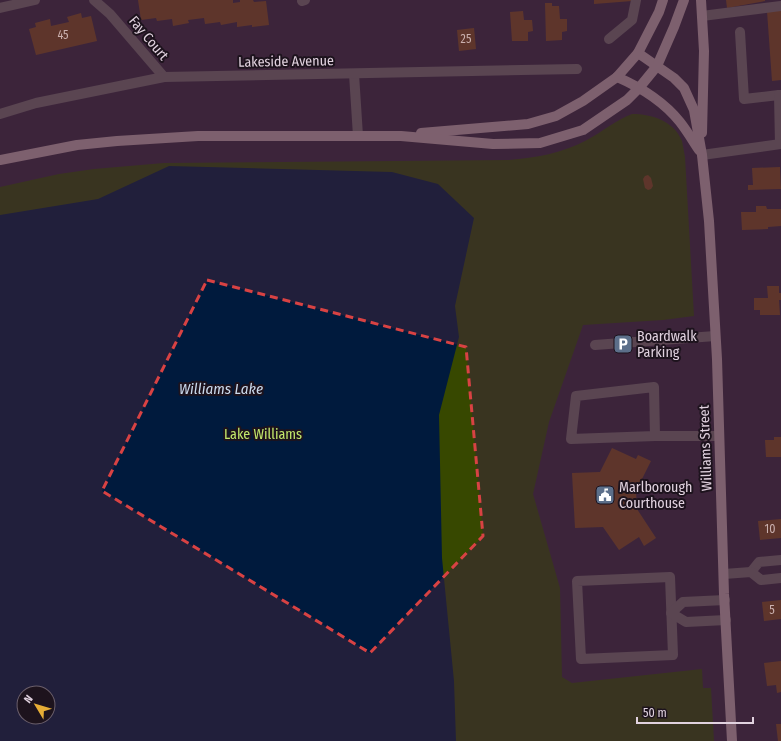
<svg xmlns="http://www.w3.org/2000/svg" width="781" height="741" font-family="'Fira Sans Condensed',sans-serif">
<rect width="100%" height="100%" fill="#3d253b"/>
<path fill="#374800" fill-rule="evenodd" d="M632,114C652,114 674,121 682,141C683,146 684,152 685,157L694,316L663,320L583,325L549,422L533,494L560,588L562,677L572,683L702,669L703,688H711L714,741H0V187L59,174L94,169L164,163L509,160C535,158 563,153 587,140C602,132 616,120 632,114ZM24,693H48V717H24Z"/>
<path fill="#001a3d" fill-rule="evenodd" d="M169,166L392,172L438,184L474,218L455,306L459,337L439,415L442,558L454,681L456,741H0V215L98,199ZM24,693H48V717H24Z"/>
<g fill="#874b1a">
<path d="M138,0H233V3L240,2V0H253L254,2L266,1L269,25L252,27V25L237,27V22L221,25L220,22L205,24L204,18L188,20L189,23L173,26L172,19L157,21L156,18L141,20Z"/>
<path d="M594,0H632V1L594,4Z"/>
<path d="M726,0H765V1L727,8Z"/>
<path d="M545,3H552V6H559L560,19H567V31L562,32V40L546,41Z"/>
<path d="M781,10V80L772,81L767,11Z"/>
<path d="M523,11L524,20H532L533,31L528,32V41H512L510,12Z"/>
<path d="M81,13L82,18L91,16L97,41L36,55L29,29L36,27L35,23L50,19L51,26L69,22L67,17Z"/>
<path d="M474,28L476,49L459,51L457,30Z"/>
<path d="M780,167L781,189L748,190V185H753L752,168Z"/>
<path d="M648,175L651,178L653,186L651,189L648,190L645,188L643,179L645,176Z"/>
<path d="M756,206H766L767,209H781V226L768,227V229L742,230L741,212H756Z"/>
<path d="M767,286H779V293H781V300H779L780,315H760V310H754V298H768Z"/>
<path d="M774,437H781V457H766L765,440H774Z"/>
<path d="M612,448L636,459L638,455L651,461L636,491L637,509L656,538L644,546L639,537L619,550L603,527L575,528L572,473L600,472Z"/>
<path d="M781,519V538L760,540L758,521Z"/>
<path d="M781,600V619L764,621L762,602Z"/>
<path d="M781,661V692L777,693L776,685L767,686L764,663Z"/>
<path d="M776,724H781V741H778Z"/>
</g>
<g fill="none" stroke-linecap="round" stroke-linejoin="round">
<g stroke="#7e6d6e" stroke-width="10">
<path d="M94,0L110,14L164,77"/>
<path d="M302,1L305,0"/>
<path d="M0,8L35,0"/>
<path d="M702,16L781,6"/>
<path d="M740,32L744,99L779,95"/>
<path d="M609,39L632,20L636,0"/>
<path d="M354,74L358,136"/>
<path d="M0,114L36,103L164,77L577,69"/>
<path d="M780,144L779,95H781"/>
<path d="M702,155L781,144"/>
<path d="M595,345L715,336"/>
<path d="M655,436L571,439L576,396L654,387L655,436H719"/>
<path d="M751,572L759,562L781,560"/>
<path d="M724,574L751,572L761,580L781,578"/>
<path d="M670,577L673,655L581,659L577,581Z"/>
<path d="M725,600L683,602L671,613L686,622L726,620"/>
</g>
<g stroke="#cda9ad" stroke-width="10">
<path d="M701,0L704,51L702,133"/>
<path d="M638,53L674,78L684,88L694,110L702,155L709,221L717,359L724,594L732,741"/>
<path d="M617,77C640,87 664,102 680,122C687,131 693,141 699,150"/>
<path d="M421,133L528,124L556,116L583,101L617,77L638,53L659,12L663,0"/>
<path d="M0,160L77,145L117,141L198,136H401L493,144L540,143L583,130L627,100L639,88L657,66L674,27L684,0"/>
</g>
</g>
<path d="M0 0H781V741H0ZM207,280L466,347L483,536L370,653L102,491Z" fill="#3d253b" fill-opacity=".55" fill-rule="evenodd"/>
<path fill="none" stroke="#d84243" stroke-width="3" stroke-dasharray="8 5" stroke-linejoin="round" d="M207,280L466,347L483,536L370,653L102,491Z"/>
<defs>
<g id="parking-square" transform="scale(1)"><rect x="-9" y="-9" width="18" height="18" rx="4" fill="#5c6f8a" stroke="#1d131d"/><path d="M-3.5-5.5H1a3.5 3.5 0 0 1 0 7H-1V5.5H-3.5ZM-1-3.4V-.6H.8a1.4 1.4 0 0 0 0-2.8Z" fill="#fff"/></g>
<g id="civic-square" transform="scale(1)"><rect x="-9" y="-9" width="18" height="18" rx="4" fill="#5c6f8a" stroke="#1d131d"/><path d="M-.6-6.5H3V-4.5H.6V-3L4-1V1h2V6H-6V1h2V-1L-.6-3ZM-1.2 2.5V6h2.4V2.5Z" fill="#fff"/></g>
</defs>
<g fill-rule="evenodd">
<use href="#parking-square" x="623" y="344"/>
<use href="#civic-square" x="605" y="495"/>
</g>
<g text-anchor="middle" stroke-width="4" stroke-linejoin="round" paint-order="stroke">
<g font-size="12" fill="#cab0ae">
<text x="63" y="39">45</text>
<text x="466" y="43">25</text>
<text x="770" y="533">10</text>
<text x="772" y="614">5</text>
</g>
<g font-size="14" fill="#e1d2df" stroke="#1d131d">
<text transform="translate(149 38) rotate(50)" y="5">Fay Court</text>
<text transform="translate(286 61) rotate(-1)" y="5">Lakeside Avenue</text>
<text transform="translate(705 448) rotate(-92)" y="5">Williams Street</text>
</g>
<g font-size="14" fill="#e1d2df" stroke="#1d131d" text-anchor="start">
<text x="637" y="341">Boardwalk<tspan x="637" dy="16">Parking</tspan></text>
<text x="619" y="492">Marlborough<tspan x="619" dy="16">Courthouse</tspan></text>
</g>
<g font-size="14" fill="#c2e76b" stroke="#1d131d">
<text x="263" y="439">Lake Williams</text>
</g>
<g font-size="15" font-style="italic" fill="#cbdaed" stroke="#1d131d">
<text x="221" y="394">Williams Lake</text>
</g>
</g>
<g transform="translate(36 705) rotate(308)"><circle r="19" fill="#1d131d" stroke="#6b5f6b"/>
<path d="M0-3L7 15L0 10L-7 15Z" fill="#e6ad36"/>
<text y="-6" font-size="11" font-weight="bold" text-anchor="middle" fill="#e1d2df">N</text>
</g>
<path d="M637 717v6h116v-6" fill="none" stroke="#e1d2df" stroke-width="2"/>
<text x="643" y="717" font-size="12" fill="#e1d2df" stroke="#1d131d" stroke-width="3" paint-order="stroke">50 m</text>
</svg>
